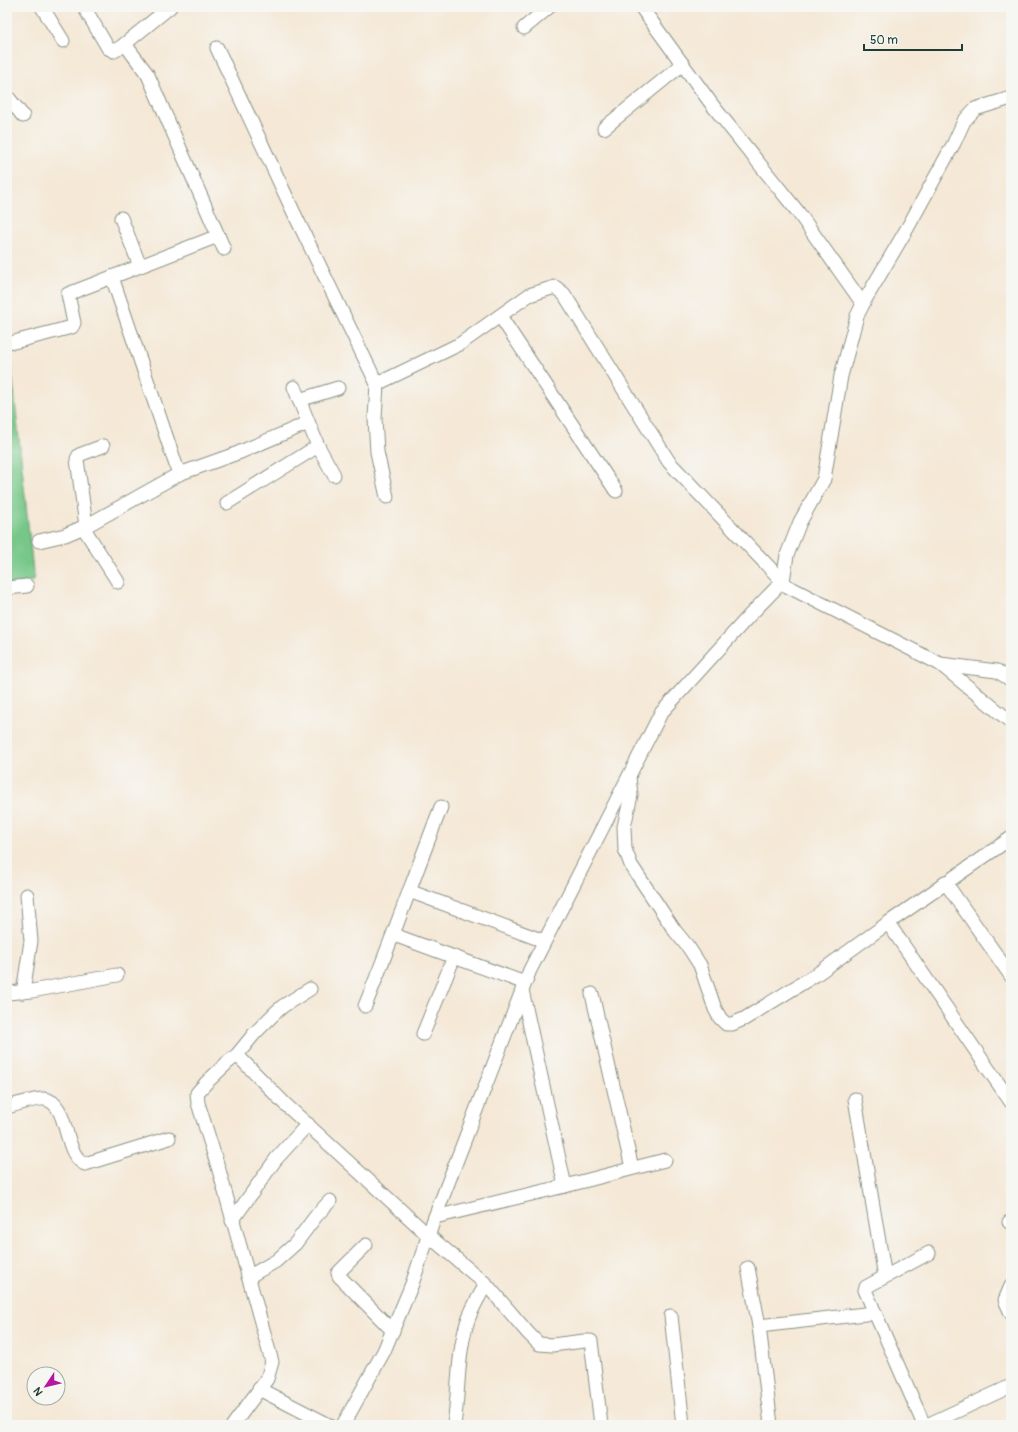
<svg xmlns="http://www.w3.org/2000/svg" width="1018" height="1432" font-family="Pangolin,sans-serif">
<rect width="100%" height="100%" fill="#f6f6f2"/>
<filter id="ink" filterUnits="userSpaceOnUse"><feTurbulence type="fractalNoise" baseFrequency=".025" numOctaves="2"/><feDisplacementMap in="SourceGraphic" scale="8" xChannelSelector="R" yChannelSelector="G"/><feConvolveMatrix kernelMatrix="1 2 1 2 8 2 1 2 1" color-interpolation-filters="sRGB"/></filter>
<filter id="wash" filterUnits="userSpaceOnUse"><feTurbulence type="fractalNoise" baseFrequency=".012" numOctaves="4" result="noise"/><feDisplacementMap in="SourceGraphic" scale="16" xChannelSelector="R" yChannelSelector="G"/><feGaussianBlur stdDeviation="0.9" result="paint"/><feColorMatrix in="noise" values="0 0 0 0 0 0 0 0 0 0 0 0 0 0 0 0 0 1.4 0 .05"/><feComposite in="paint" operator="in"/></filter>
<g filter="url(#wash)">
<rect width="100%" height="100%" fill="#f5e8d6"/>
<path fill="#76c788" stroke="#4a825e" d="M9,344L34,581L7,585V345Z"/>
</g>
<g filter="url(#ink)">
<g fill="none" stroke-linecap="round" stroke-linejoin="round">
<g stroke="#8a9285" stroke-width="15">
<g id="minor">
<path d="M42,7L63,41"/>
<path d="M84,7L108,48L114,51L121,47L170,7"/>
<path d="M641,7L713,106L798,212L863,304"/>
<path d="M524,28L549,7"/>
<path d="M125,44L148,75L224,249"/>
<path d="M217,48L294,213L377,384L460,344L529,295L555,287L564,294L669,462L787,586L940,664L1011,722"/>
<path d="M7,96L23,116"/>
<path d="M604,128L683,64"/>
<path d="M121,218L140,266"/>
<path d="M112,277L179,474"/>
<path d="M500,316L616,491"/>
<path d="M14,342L72,327L74,323L68,294L218,236"/>
<path d="M377,384L375,418L377,452L387,497"/>
<path d="M294,387L318,446L334,475"/>
<path d="M299,400L338,388"/>
<path d="M227,503L318,446"/>
<path d="M86,526L77,459L79,455L103,446"/>
<path d="M83,527L118,582"/>
<path d="M39,541L65,535L86,526L179,474L238,453L308,423"/>
<path d="M7,588L27,586"/>
<path d="M940,664L997,671L1011,680"/>
<path d="M629,777L631,795L624,827L625,849L631,865L675,931L689,948L700,965L715,1009L720,1018L726,1024H732L744,1019L817,974L888,923"/>
<path d="M1011,838L888,923L1011,1102"/>
<path d="M945,882L1011,976"/>
<path d="M409,891L544,941"/>
<path d="M394,935L525,983"/>
<path d="M522,990L565,1186"/>
<path d="M23,992L31,941L27,895"/>
<path d="M7,993L32,991L117,975"/>
<path d="M592,994L632,1168"/>
<path d="M365,1006C392,940 415,874 441,807"/>
<path d="M423,1034L454,957"/>
<path d="M237,1055L285,1104L429,1236L486,1284L528,1333L539,1344L552,1345L584,1341H591L601,1425"/>
<path d="M855,1099L885,1277"/>
<path d="M7,1107C14,1105 37,1098 44,1099C70,1102 62,1154 85,1164L169,1138"/>
<path d="M435,1217L565,1186L665,1160"/>
<path d="M232,1221L276,1159L308,1124"/>
<path d="M1009,1222H1011"/>
<path d="M366,1245L338,1273L339,1276L393,1331"/>
<path d="M748,1268L759,1326L771,1425"/>
<path d="M248,1277L276,1261L295,1244L316,1216L330,1201"/>
<path d="M1011,1286L1005,1300L1011,1313"/>
<path d="M671,1316L683,1425"/>
<path d="M759,1326L874,1313"/>
<path d="M259,1389L329,1425"/>
<path d="M233,1425L267,1379L272,1362L219,1170L198,1103L197,1093L206,1083L227,1063L237,1055L254,1034L276,1012L283,1006L310,989"/>
<path d="M343,1425L384,1351L412,1284L433,1222L530,970L661,713L749,616L783,581L787,555L800,522L824,479L841,376L857,316L865,300L908,227L954,143L964,121L975,109L1011,98"/>
<path d="M454,1425C459,1391 457,1356 467,1323C471,1309 479,1297 486,1284"/>
<path d="M924,1425L865,1290L866,1287L929,1253"/>
<path d="M927,1425L1011,1386"/>
</g>
</g>
<use href="#minor" stroke="#fff" stroke-width="13"/>
</g>
</g>
<rect width="1018" height="1432" fill="none" stroke="#f6f6f2" stroke-width="24"/>
<g transform="translate(46 1386) rotate(235)"><circle r="19" fill="#f6f6f2" stroke="#a0aca6"/>
<path d="M0-3L7 15L0 10L-7 15Z" fill="#b5179e"/>
<text y="-6" font-size="11" font-weight="bold" text-anchor="middle" fill="#1f3d34">N</text>
</g>
<path d="M864 44v6h98v-6" fill="none" stroke="#1f3d34" stroke-width="2"/>
<text x="870" y="44" font-size="12" fill="#1f3d34" stroke="#f6f6f2" stroke-width="3" paint-order="stroke">50 m</text>
</svg>
